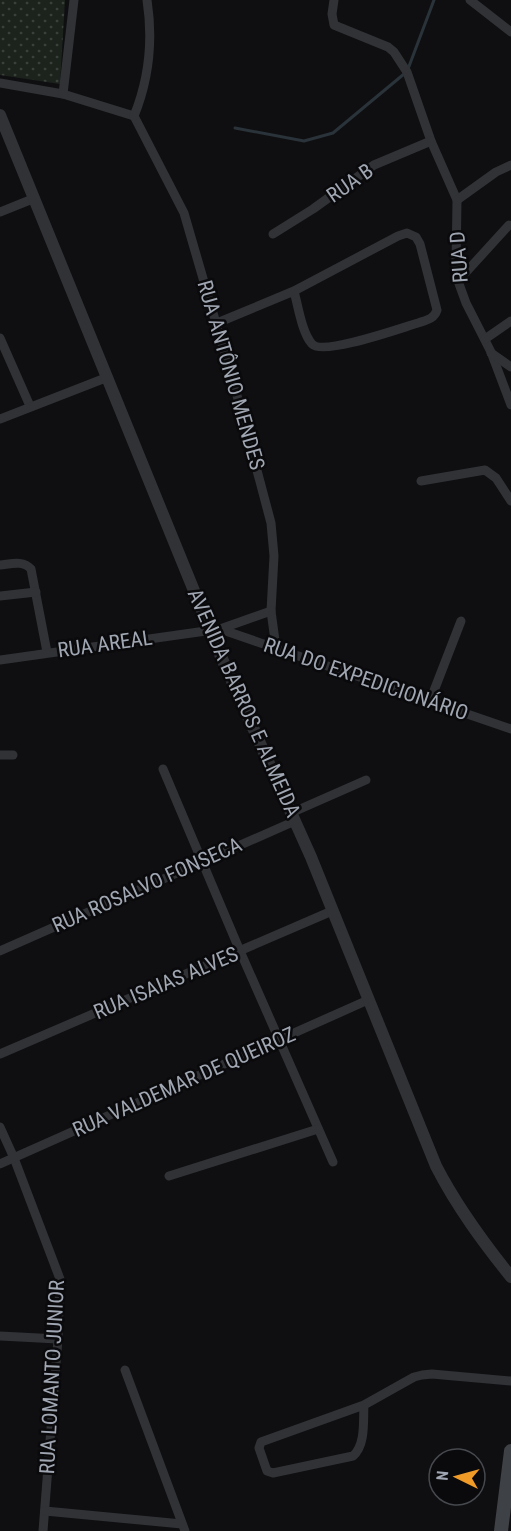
<svg xmlns="http://www.w3.org/2000/svg" width="511" height="1531" font-family="'Roboto Condensed',sans-serif">
<defs>
<pattern id="grass-dots" width="8" height="8" patternUnits="userSpaceOnUse" patternTransform="scale(1.5)"><rect width="8" height="8" fill="#1c231c"/><path d="M2 2h.1M6 6h.1" fill="none" stroke="#3a403b" stroke-width="1.8" stroke-linecap="round"/></pattern>
</defs>
<rect width="100%" height="100%" fill="#0f0f11"/>
<path fill="url(#grass-dots)" d="M0,0H65L60,84L0,75Z"/>
<g fill="none" stroke-linecap="round" stroke-linejoin="round">
<g stroke="#293339" stroke-width="3">
<path d="M408,69L434,0"/>
<path d="M235,128L304,141L333,133L404,74"/>
</g>
<g stroke="#303236" stroke-width="9">
<path d="M334,0L332,14L334,25L388,47L394,52L407,72L431,141L457,200L456,265L458,281L466,303L491,352L511,405"/>
<path d="M470,0L511,32"/>
<path d="M0,83L63,94L134,116"/>
<path d="M63,94L74,0"/>
<path d="M134,116L184,213L238,399L271,523L274,556L271,611L276,648"/>
<path d="M134,116C149,79 153,39 147,0"/>
<path d="M457,200L496,172L511,165"/>
<path d="M0,212L35,198"/>
<path d="M273,234L313,209L374,165L431,141"/>
<path d="M458,281L509,225"/>
<path d="M217,323L294,291L398,236L407,233L416,237L420,244L437,310C434,319 427,320 418,323C401,328 323,356 312,344C302,333 298,306 294,291"/>
<path d="M0,338L30,406"/>
<path d="M485,339L511,321"/>
<path d="M491,353L511,367"/>
<path d="M0,419L108,377"/>
<path d="M421,481L485,470L496,478L511,501"/>
<path d="M0,565C11,564 23,560 31,569L47,652"/>
<path d="M0,596L36,592"/>
<path d="M220,629L511,729"/>
<path d="M0,660L220,629L271,611"/>
<path d="M430,701L461,621"/>
<path d="M0,755H13"/>
<path d="M163,769L240,951L333,1162"/>
<path d="M291,813L366,780"/>
<path d="M0,951L295,821"/>
<path d="M0,1054L332,911"/>
<path d="M0,1127L14,1158L60,1279L58,1339L43,1531"/>
<path d="M0,1164L368,1000"/>
<path d="M169,1176L318,1129"/>
<path d="M0,1336L58,1339"/>
<path d="M125,1370L185,1531"/>
<path d="M364,1405C363,1420 366,1445 353,1456L273,1473L267,1471L259,1448L261,1442L364,1405L414,1377L422,1375L432,1374L511,1381"/>
<path d="M45,1511L182,1524"/>
</g>
<path stroke="#303236" stroke-width="12" d="M0,115L219,652L311,857L436,1166C457,1207 483,1242 511,1277"/>
<path stroke="#3e4145" stroke-width="14" d="M501,1531L511,1451"/>
</g>
<g text-anchor="middle" stroke-width="5" stroke-linejoin="round" paint-order="stroke">
<g font-size="21" fill="#a0a7b2" stroke="#0a0a0c">
<text transform="translate(350 183) rotate(-35)" y="7">RUA B</text>
<text transform="translate(459 257) rotate(-94)" y="7">RUA D</text>
<text transform="translate(231 375) rotate(74)" y="7">RUA ANTÔNIO MENDES</text>
<text transform="translate(105 644) rotate(-8)" y="7">RUA AREAL</text>
<text transform="translate(366 679) rotate(19)" y="7">RUA DO EXPEDICIONÁRIO</text>
<text transform="translate(244 703) rotate(66)" y="7">AVENIDA BARROS E ALMEIDA</text>
<text transform="translate(147 885) rotate(-24)" y="7">RUA ROSALVO FONSECA</text>
<text transform="translate(166 983) rotate(-23)" y="7">RUA ISAIAS ALVES</text>
<text transform="translate(184 1082) rotate(-24)" y="7">RUA VALDEMAR DE QUEIROZ</text>
<text transform="translate(52 1377) rotate(-87)" y="7">RUA LOMANTO JUNIOR</text>
</g>
</g>
<g transform="translate(457 1477) rotate(275)"><circle r="28" fill="#0a0a0c" stroke="#46494e" stroke-width="1.5"/>
<path d="M0-4.5L10 22L0 15L-10 22Z" fill="#f09b28"/>
<text y="-9" font-size="16" font-weight="bold" text-anchor="middle" fill="#a0a7b2">N</text>
</g>
</svg>
